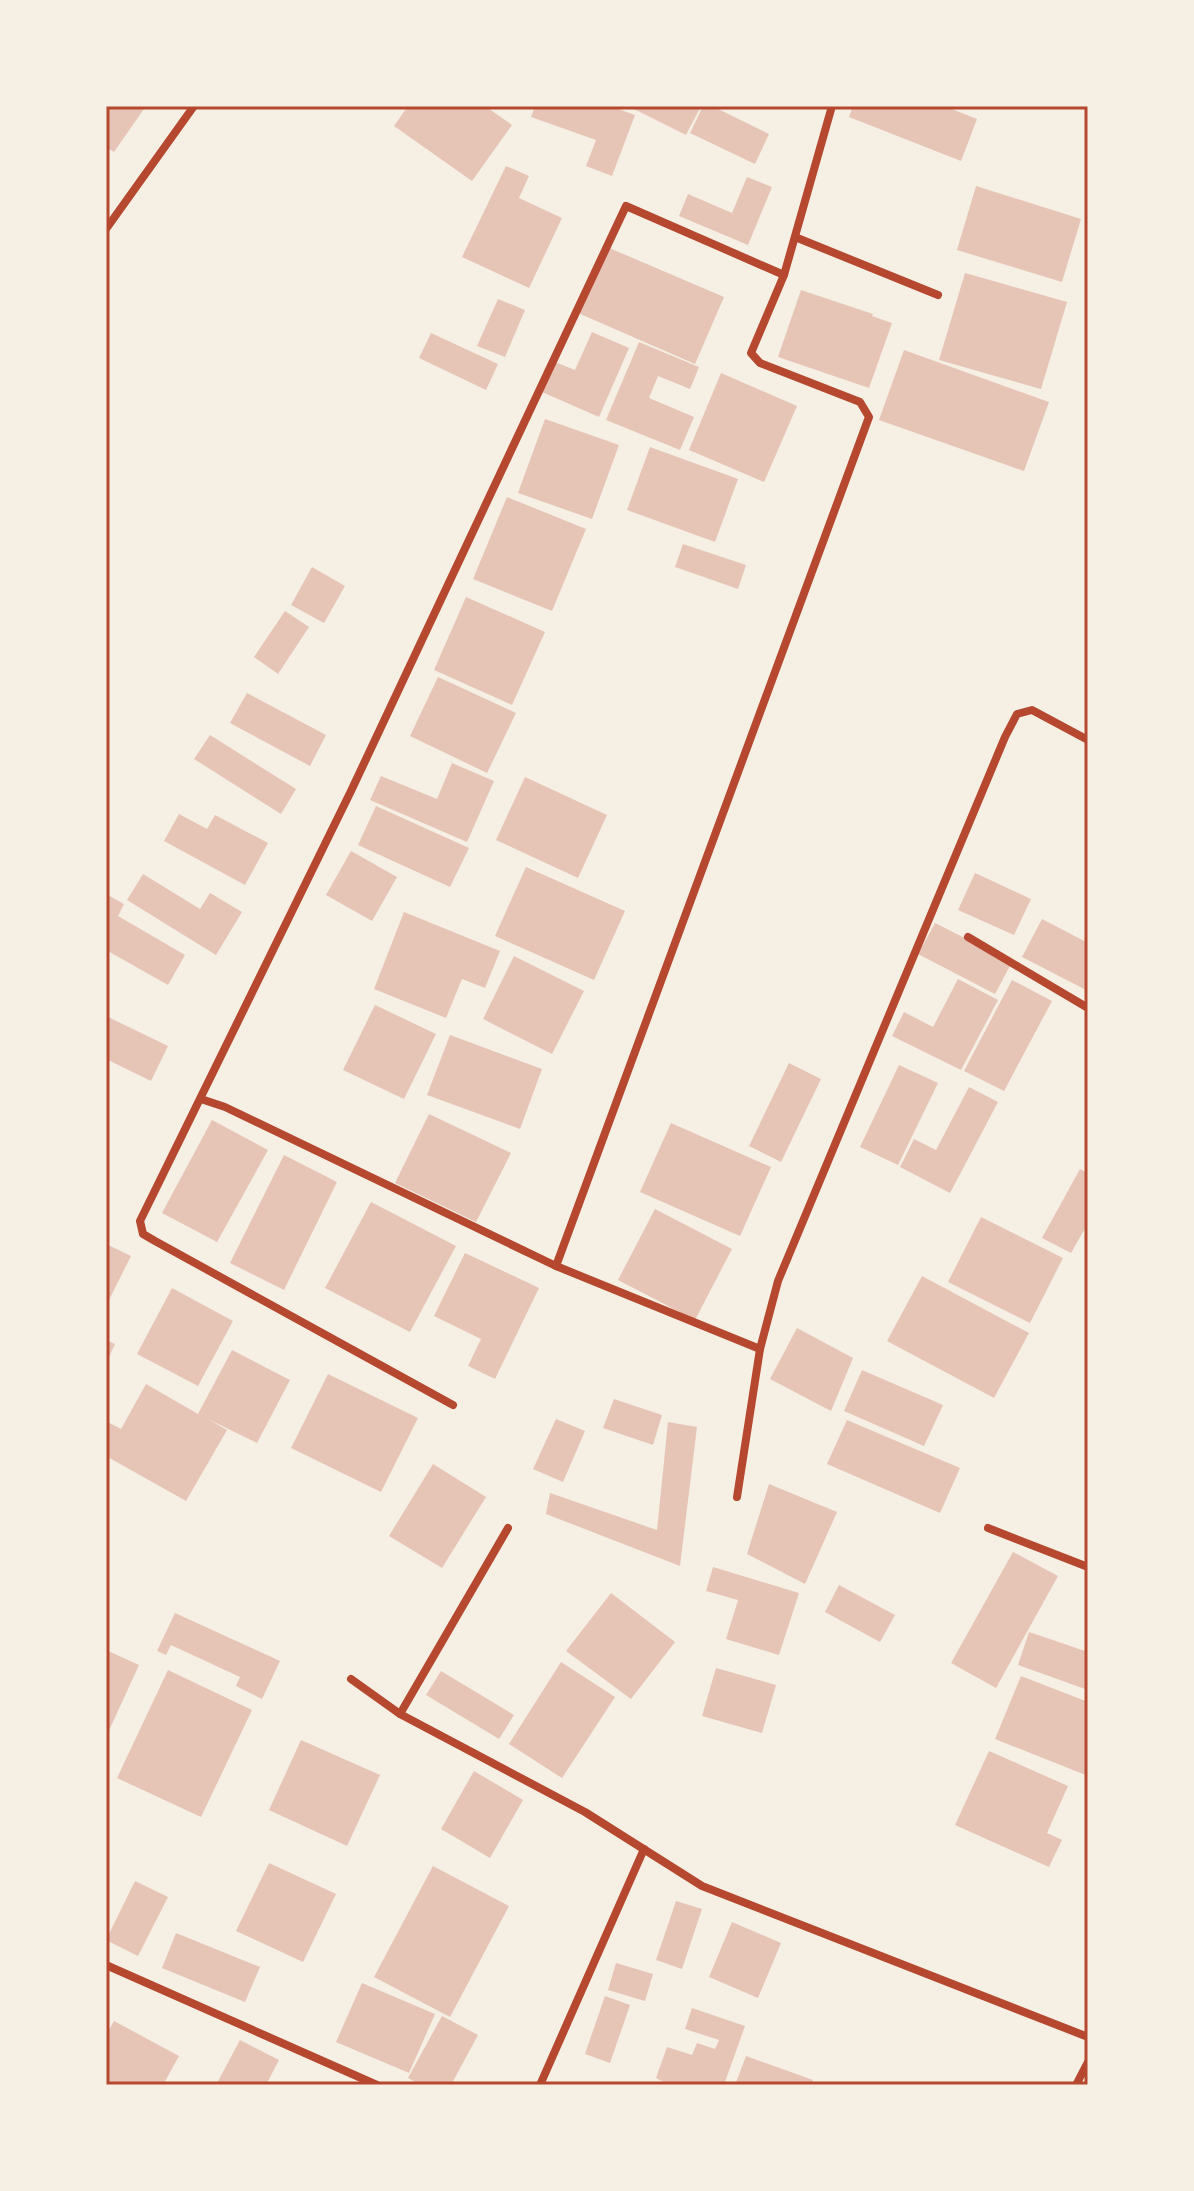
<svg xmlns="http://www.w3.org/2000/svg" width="1194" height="2191" font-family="'DejaVu Sans',sans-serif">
<rect width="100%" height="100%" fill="#f6efe4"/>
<g fill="#e6c5b7">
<path d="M106,106H146L114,152L106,147Z"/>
<path d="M408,106H485L512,125L472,181L394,126Z"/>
<path d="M535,106H610L635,115L612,176L586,166L596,140L531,117Z"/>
<path d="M628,106H701L686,135Z"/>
<path d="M703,106H712L769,134L755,164L690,133Z"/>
<path d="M853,106H944L977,119L961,161L849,117Z"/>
<path d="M506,166L529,176L519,198L562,218L529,288L462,257Z"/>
<path d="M747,177L772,187L748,245L679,216L688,194L732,213Z"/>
<path d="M976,186L1081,219L1062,282L957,250Z"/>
<path d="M607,247L724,297L695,364L578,313Z"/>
<path d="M965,273L1067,302L1041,389L939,360Z"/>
<path d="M801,290L873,314L872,316L892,323L869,388L778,357Z"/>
<path d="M498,299L525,310L505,357L477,346Z"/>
<path d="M592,332L629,348L599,417L542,392L555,362L575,370Z"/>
<path d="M431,333L498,364L486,390L419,358Z"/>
<path d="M639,342L699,367L690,389L658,376L649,398L694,417L680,450L606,420Z"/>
<path d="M904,350L1049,402L1024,471L879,420Z"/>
<path d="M721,373L797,406L764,482L689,450Z"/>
<path d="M545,419L619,445L592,519L518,493Z"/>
<path d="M650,447L738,479L715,542L627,510Z"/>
<path d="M507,497L586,529L552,611L473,579Z"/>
<path d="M683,544L746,565L738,589L675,567Z"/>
<path d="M312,567L345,586L324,623L291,605Z"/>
<path d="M466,597L545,632L512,705L434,670Z"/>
<path d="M285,611L309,627L278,674L254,657Z"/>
<path d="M438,677L516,713L487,773L410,736Z"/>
<path d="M247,693L326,735L310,766L230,723Z"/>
<path d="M210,735L296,789L281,814L194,759Z"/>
<path d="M452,763L494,781L467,842L370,800L381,776L437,799Z"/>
<path d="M525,777L607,815L578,878L496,840Z"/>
<path d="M376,806L469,848L450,887L358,845Z"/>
<path d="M179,814L207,829L215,815L268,843L245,885L164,841Z"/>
<path d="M351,851L397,877L372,921L326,895Z"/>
<path d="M526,867L625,911L594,980L495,936Z"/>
<path d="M975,873L1031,899L1014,935L958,910Z"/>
<path d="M143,874L200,909L210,893L242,912L216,955L127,900Z"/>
<path d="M106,894L124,904L118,916L185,955L168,985L106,950Z"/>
<path d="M404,912L500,951L485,988L462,979L446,1018L374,989Z"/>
<path d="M1042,919L1088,943V991L1022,957Z"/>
<path d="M935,923L1012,962L995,994L918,954Z"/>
<path d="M514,956L584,991L552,1054L483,1019Z"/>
<path d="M958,979L998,1000L961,1070L892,1036L904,1012L933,1027Z"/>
<path d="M1012,980L1052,1001L1004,1091L964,1071Z"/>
<path d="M375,1005L436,1034L404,1099L343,1070Z"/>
<path d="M106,1016L168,1046L151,1081L106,1059Z"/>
<path d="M450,1035L542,1069L520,1129L427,1095Z"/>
<path d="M789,1063L821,1079L781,1162L749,1146Z"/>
<path d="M899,1065L938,1083L898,1165L860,1147Z"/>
<path d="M969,1087L998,1102L950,1193L900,1167L914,1139L936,1150Z"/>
<path d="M429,1114L511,1153L476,1222L395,1183Z"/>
<path d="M212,1120L268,1150L217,1242L162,1213Z"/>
<path d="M671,1123L771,1167L740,1236L640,1192Z"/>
<path d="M284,1155L337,1182L284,1290L230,1263Z"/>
<path d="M1080,1169L1088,1173V1223L1071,1253L1042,1238Z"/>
<path d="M371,1202L456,1246L410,1332L325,1288Z"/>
<path d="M655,1209L732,1249L695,1320L618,1280Z"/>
<path d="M981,1217L1063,1258L1030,1323L948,1282Z"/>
<path d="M106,1244L131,1256L106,1306Z"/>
<path d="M465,1253L539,1288L495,1379L468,1366L481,1339L434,1316Z"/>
<path d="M922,1276L1029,1333L994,1398L887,1341Z"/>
<path d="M172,1288L233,1321L198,1386L137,1354Z"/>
<path d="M797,1328L853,1358L831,1411L770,1379Z"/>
<path d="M106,1340L115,1344L106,1363Z"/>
<path d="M232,1350L290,1380L257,1443L208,1419L227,1430L186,1501L106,1456V1421L121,1429L146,1384L198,1414Z"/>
<path d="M862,1370L943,1405L924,1446L844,1411Z"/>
<path d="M328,1374L418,1418L381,1492L291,1448Z"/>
<path d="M614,1399L662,1415L653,1445L603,1428Z"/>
<path d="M556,1419L585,1431L563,1482L533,1469Z"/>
<path d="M847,1420L960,1468L940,1513L827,1464Z"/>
<path d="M668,1422L697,1427L680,1566L546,1514L550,1493L657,1530Z"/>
<path d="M433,1464L486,1497L442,1568L389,1536Z"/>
<path d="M769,1484L837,1512L805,1584L747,1554Z"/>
<path d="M1013,1552L1058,1576L996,1688L951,1663Z"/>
<path d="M713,1567L799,1593L779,1655L726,1639L738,1600L706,1591Z"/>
<path d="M839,1585L895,1615L880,1642L825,1612Z"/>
<path d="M611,1593L675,1642L631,1699L566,1651Z"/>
<path d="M175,1613L280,1661L262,1699L236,1686L240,1677L171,1645L166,1655L157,1651Z"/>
<path d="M1029,1632L1088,1652V1690L1018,1665Z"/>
<path d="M106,1650L139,1665L106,1737Z"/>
<path d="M561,1662L615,1697L562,1778L509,1744Z"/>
<path d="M716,1668L776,1685L762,1733L702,1716Z"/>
<path d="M168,1670L252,1710L201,1817L117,1778Z"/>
<path d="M441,1671L514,1715L499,1739L426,1695Z"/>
<path d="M1021,1676L1088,1702V1776L995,1739Z"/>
<path d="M301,1740L380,1775L347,1846L269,1810Z"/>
<path d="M989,1751L1068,1786L1047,1833L1062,1840L1049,1867L955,1825Z"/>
<path d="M474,1771L523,1800L490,1858L441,1829Z"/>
<path d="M269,1863L336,1894L303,1962L236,1931Z"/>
<path d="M433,1866L509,1906L450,2017L374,1977Z"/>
<path d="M135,1881L168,1897L138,1956L106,1940Z"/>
<path d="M676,1901L702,1909L682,1969L656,1960Z"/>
<path d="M732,1922L781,1943L758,1998L709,1977Z"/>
<path d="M176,1933L260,1967L245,2002L162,1968Z"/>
<path d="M616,1963L653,1974L645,2001L608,1990Z"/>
<path d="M362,1983L435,2014L409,2073L336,2042Z"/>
<path d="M605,1996L630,2005L610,2063L585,2054Z"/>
<path d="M692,2008L745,2026L724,2085H670L656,2078L667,2047L692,2055L697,2043L715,2049L719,2040L685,2029Z"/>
<path d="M442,2016L478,2035L451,2085H421L408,2078Z"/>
<path d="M114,2021L179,2056L163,2085H106V2035Z"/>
<path d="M240,2040L279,2060L266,2085H216Z"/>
<path d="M746,2056L813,2080L811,2085H735Z"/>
</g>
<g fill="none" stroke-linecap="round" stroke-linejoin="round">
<g stroke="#b5482f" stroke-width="8">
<path d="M106,229L194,106"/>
<path d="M795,237L938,295"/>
<path d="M968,937L1088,1008"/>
<path d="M201,1099L225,1107L556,1266L760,1349"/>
<path d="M556,1266L869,417L860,402L760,363L751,353L784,275L832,106"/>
<path d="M453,1405L155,1241L143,1234L140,1221L351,791L626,206L784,275"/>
<path d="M737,1497L760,1349L778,1281L1005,737L1017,714L1032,710L1088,740"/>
<path d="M988,1528L1088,1567"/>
<path d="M351,1679L400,1714L585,1812L702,1886L1088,2037"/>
<path d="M400,1714L508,1528"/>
<path d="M106,1965L377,2085"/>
<path d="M540,2085L644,1849"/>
<path d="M1076,2085L1088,2062"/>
</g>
</g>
<rect width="1194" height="2191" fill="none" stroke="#f6efe4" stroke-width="216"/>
<rect x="108" y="108" width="978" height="1975" fill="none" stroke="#b5482f" stroke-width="3"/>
</svg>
